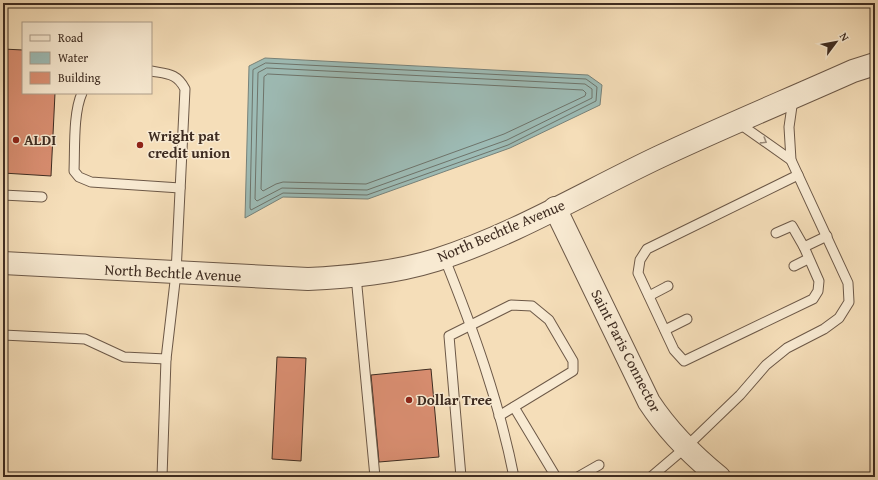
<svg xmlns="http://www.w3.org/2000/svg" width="878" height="480" font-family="'Gentium Book Plus',serif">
<rect width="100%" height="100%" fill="#f5deb9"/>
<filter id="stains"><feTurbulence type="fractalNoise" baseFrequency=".005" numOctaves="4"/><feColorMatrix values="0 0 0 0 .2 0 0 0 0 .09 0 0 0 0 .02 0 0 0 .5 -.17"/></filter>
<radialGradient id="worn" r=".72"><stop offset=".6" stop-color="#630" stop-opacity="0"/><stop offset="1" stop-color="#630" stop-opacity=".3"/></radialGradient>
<path fill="#9dbbb5" stroke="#77827a" d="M265,58L588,75L602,85L600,105L510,148L368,199L283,197L245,218L249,66Z"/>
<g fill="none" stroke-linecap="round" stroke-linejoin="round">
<g stroke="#6e746b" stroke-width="1">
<path d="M266,63L586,79L597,87L596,101L508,145L367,195L283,193L251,210L250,208L253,70Z"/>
<path d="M267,68L585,84L592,89V98L507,140L367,190L282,188L257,201L255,199L258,73Z"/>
<path d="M268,74L583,90L586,93L585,96L504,134L366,184L283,182L276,184L263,191L261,189L264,77Z"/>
</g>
</g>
<g fill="#d98e71" stroke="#3e2c21">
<path d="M3,49L23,50V93H55L51,176L3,173Z"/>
<path d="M277,357L306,358L301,461L272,459Z"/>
<path d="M431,369L439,457L379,462L371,375Z"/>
</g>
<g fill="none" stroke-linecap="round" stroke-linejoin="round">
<g stroke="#6c5847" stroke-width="11">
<g id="service">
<path d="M151,71C167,74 177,73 185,89L176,273L166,359L162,477"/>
<path d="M82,93C73,113 75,148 74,171L79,177L91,182L180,188"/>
<path d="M737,122L791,160"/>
<path d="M798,175L647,249L640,260L638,273L674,350L684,361L813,299L818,291L819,281L804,247L827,236"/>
<path d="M3,195L42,197"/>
<path d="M776,233L792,226L804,247"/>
<path d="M444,257C473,329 499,401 514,477"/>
<path d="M794,266L808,259"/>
<path d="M356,276L375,477"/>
<path d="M649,296L668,286"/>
<path d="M665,330L687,319"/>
<path d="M3,335L85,339L124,357L166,359"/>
<path d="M514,407L556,477"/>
<path d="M461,477L449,336L511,305L532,306L549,320L573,361V371L499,416"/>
<path d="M578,477L599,465"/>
<path d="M651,477L685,448L740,395L766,365L787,348L824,329L839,318L849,302L848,283L791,160L789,127L793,99"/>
</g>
</g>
<g stroke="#6c5847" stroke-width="24">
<g id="tertiary">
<path d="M555,208L649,402C668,431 692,455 719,477"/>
<path d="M3,263L308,279C351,277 394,273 436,260C514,235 585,192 659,157C723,127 788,100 853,71L875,64"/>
</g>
</g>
<use href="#service" stroke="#f8ead2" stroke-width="9"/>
<use href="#tertiary" stroke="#f8ead2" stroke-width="22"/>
</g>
<defs><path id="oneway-chevron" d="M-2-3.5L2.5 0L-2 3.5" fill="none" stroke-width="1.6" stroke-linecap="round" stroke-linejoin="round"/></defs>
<use stroke="#9b8b7a" href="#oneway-chevron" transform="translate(764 141) rotate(32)"/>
<g fill="#8f2418" stroke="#f8ead2" stroke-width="1.5">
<circle cx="16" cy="140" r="4"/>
<circle cx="140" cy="145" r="4"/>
<circle cx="409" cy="400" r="4"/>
</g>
<g text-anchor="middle" stroke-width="3" stroke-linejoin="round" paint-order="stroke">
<g font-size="15" font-weight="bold" fill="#3e2c21" stroke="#f8ead2" text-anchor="start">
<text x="148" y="141">Wright pat<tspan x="148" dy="17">credit union</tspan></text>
<text x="24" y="145">ALDI</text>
<text x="417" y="405">Dollar Tree</text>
</g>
<g font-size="15" fill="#3e2c21" stroke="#f8ead2">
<text transform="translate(501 231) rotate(-23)" y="5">North Bechtle Avenue</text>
<text transform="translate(173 273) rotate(3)" y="5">North Bechtle Avenue</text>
<text transform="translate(626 351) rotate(63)" y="5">Saint Paris Connector</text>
</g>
</g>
<rect width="878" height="480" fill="none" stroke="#f5deb9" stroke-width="16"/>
<rect x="4" y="4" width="870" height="472" fill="none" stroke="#3e2c21" stroke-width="2"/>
<rect x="8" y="8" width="862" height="464" fill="none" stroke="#3e2c21"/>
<rect x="22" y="22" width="130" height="72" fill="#f8ead2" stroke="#ae9e8b"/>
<rect x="30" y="35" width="20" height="6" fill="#f8ead2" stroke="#ae9e8b"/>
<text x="58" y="42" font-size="12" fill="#3e2c21">Road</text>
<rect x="30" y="52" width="20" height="12" fill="#9dbbb5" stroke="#ae9e8b"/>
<text x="58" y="62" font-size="12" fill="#3e2c21">Water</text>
<rect x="30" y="72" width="20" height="12" fill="#d98e71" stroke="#ae9e8b"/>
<text x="58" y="82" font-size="12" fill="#3e2c21">Building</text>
<g transform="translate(836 42) rotate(58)" stroke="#f8ead2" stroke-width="3" paint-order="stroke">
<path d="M0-3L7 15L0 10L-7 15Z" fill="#3e2c21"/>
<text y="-6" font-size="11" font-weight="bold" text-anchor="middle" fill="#3e2c21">N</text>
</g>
<rect width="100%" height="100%" filter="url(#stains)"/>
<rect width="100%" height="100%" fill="url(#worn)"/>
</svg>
